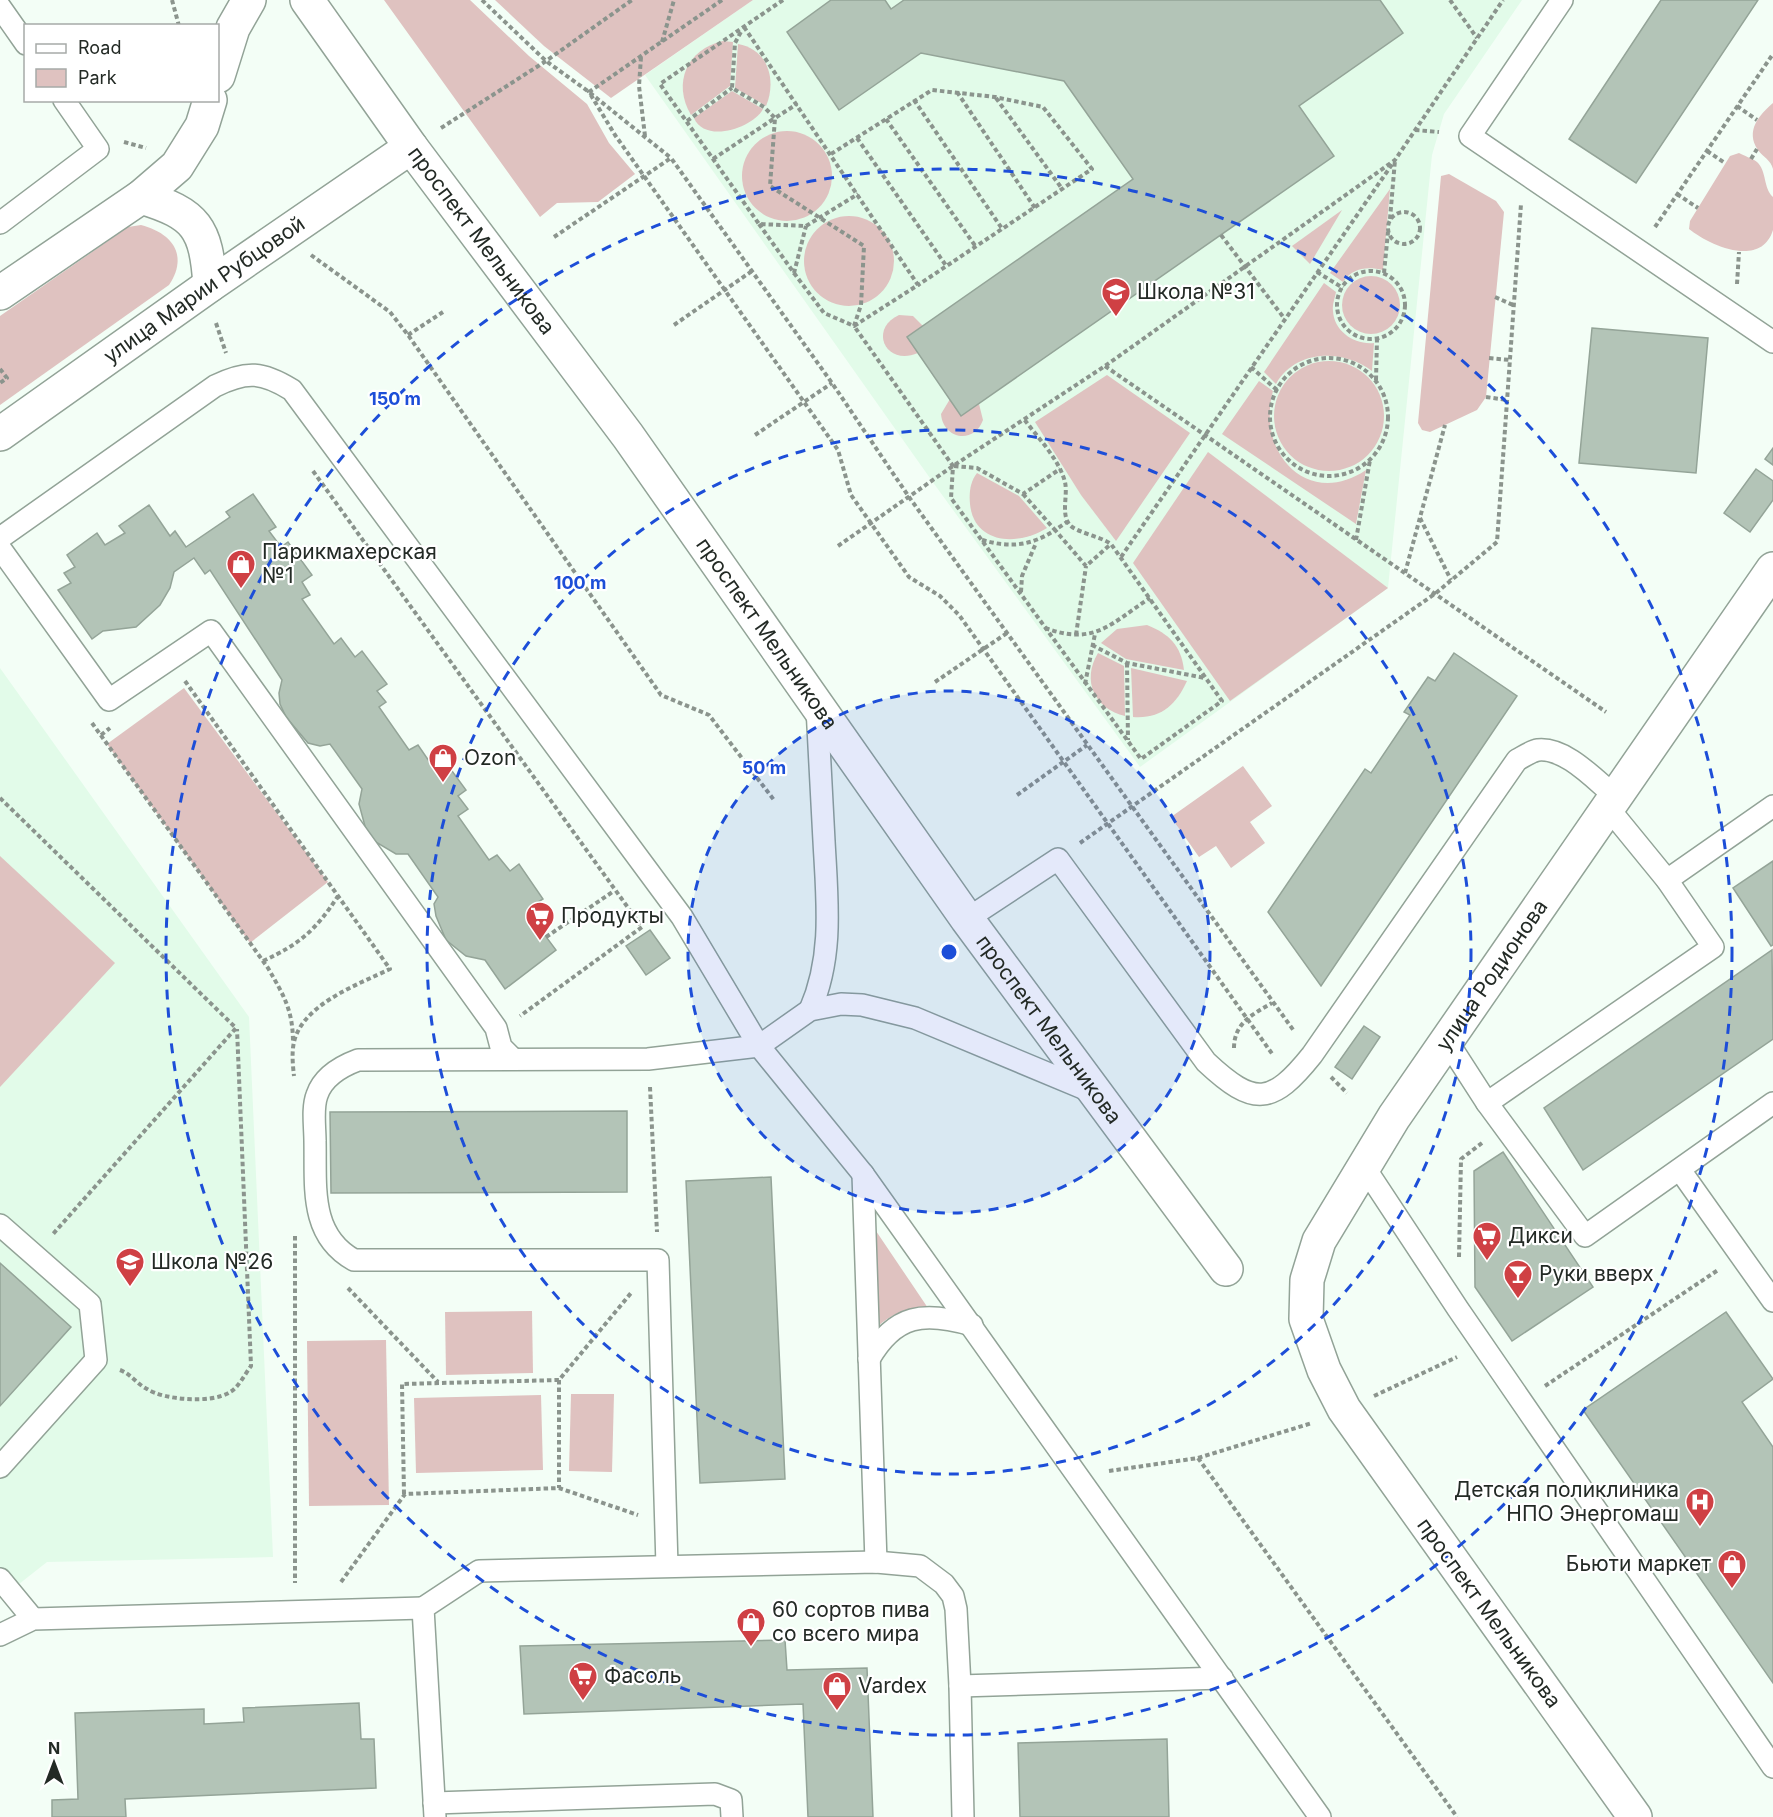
<svg xmlns="http://www.w3.org/2000/svg" width="1773" height="1817" font-family="Inter,sans-serif">
<rect width="100%" height="100%" fill="#f3fef6"/>
<g fill="#e2fbe9">
<path d="M753,0H1522L1444,114L1432,155L1388,588L1140,767L932,481L645,75Z"/>
<path d="M0,668L249,1017L273,1557L47,1562L0,1599Z"/>
</g>
<g fill="#dfc2c0">
<path d="M384,0H470L529,56L587,104L609,143L635,174L598,202L557,203L540,217Z"/>
<path d="M495,0H753L611,98L544,46Z"/>
<path d="M723,41L733,42L730,86L691,115C672,83 687,49 723,41Z"/>
<path d="M738,44C768,49 777,80 766,106L735,88Z"/>
<path d="M732,91L763,109C753,128 705,144 694,118Z"/>
<path d="M1773,103V169C1771,160 1763,157 1758,150C1745,131 1759,115 1773,103Z"/>
<circle cx="787" cy="176" r="45"/>
<path d="M1739,153C1744,156 1752,158 1757,162C1767,171 1763,188 1773,197C1773,207 1773,221 1773,230C1761,269 1709,245 1689,229L1690,221L1730,156Z"/>
<path d="M1449,174L1496,201L1504,212L1486,397L1477,410L1430,432L1422,430L1418,423L1441,176Z"/>
<path d="M1390,189L1383,270C1367,266 1352,268 1343,282L1330,273Z"/>
<path d="M1342,210L1310,264L1292,246Z"/>
<circle cx="849" cy="261" r="45"/>
<path d="M141,225C172,233 189,255 169,285L0,405V316L128,227Z"/>
<circle cx="1371" cy="305" r="29"/>
<path d="M1324,283L1336,292C1335,298 1332,304 1333,311C1334,331 1354,345 1374,343L1372,371C1343,349 1296,349 1276,384L1264,372Z"/>
<path d="M899,315L913,316L923,326L918,353C886,367 868,329 899,315Z"/>
<circle cx="1329" cy="416" r="55"/>
<path d="M1107,375L1190,433L1116,541L1081,495L1035,422Z"/>
<path d="M1259,381L1273,391C1256,453 1308,509 1366,470L1356,524L1222,434Z"/>
<path d="M950,399L961,416L979,404L983,420C974,445 943,439 941,414Z"/>
<path d="M1208,452L1388,588L1230,701L1133,563Z"/>
<path d="M977,473L1019,496L1047,528C1019,546 974,545 970,504C969,493 970,482 977,473Z"/>
<path d="M1147,625C1169,634 1181,645 1184,670L1126,659L1101,643L1117,629Z"/>
<path d="M1098,653L1124,666L1125,716C1095,709 1081,681 1098,653Z"/>
<path d="M1131,668L1187,681C1176,705 1161,719 1133,717Z"/>
<path d="M184,688L328,882L250,943L107,744Z"/>
<path d="M1243,766L1272,806L1250,822L1265,843L1231,868L1216,846L1199,857L1171,817Z"/>
<path d="M0,856L115,963L0,1087Z"/>
<path d="M876,1231L930,1311C909,1307 893,1312 877,1327Z"/>
<path d="M532,1311L533,1373L446,1375L445,1312Z"/>
<path d="M386,1340L389,1505L309,1506L307,1341Z"/>
<path d="M571,1394H614L612,1472L569,1471Z"/>
<path d="M541,1395L543,1470L416,1473L414,1398Z"/>
</g>
<g fill="#b3c4b7" stroke="#94a498" stroke-width="1.5">
<path d="M831,0H885L891,9L904,0H1380L1403,33L1299,106L1334,156L961,416L907,337L1133,179L1064,81L921,53L839,110L787,32Z"/>
<path d="M1661,0H1758L1636,183L1569,139Z"/>
<path d="M1592,328L1708,338L1696,473L1579,463Z"/>
<path d="M1773,448V465L1765,459Z"/>
<path d="M1756,469L1773,481V500L1750,532L1724,513Z"/>
<path d="M253,494L276,527L269,531L281,547L288,542L312,575L302,582L310,595L302,599L334,644L341,638L355,657L362,651L387,684L377,691L386,702L379,707L409,750L418,745L431,764L441,756L466,790L458,796L468,809L458,816L489,860L497,855L510,871L519,864L543,899L533,905L542,917L535,922L556,950L505,989L485,960L466,956L446,940L436,916L434,904L438,897L408,854H396L374,841L366,830L359,804L362,789L330,744L320,746L308,743L286,717L280,704L279,693L282,680L210,570L205,574L194,558L174,572L170,588L160,605L136,627L103,631L92,639L58,590L71,583L64,573L75,567L67,555L97,533L105,545L125,533L119,526L149,505L170,536L175,531L186,547L230,517L226,512Z"/>
<path d="M1454,653L1517,696L1321,986L1268,912L1365,769L1371,773L1410,715L1404,712L1428,677L1435,681Z"/>
<path d="M1773,861V945L1771,946L1733,888Z"/>
<path d="M650,930L670,958L646,975L626,946Z"/>
<path d="M1772,950L1773,1039L1583,1170L1544,1108Z"/>
<path d="M1364,1026L1380,1037L1352,1079L1335,1067Z"/>
<path d="M627,1111V1192L331,1193L330,1112Z"/>
<path d="M1503,1152L1593,1287L1512,1341L1475,1287L1474,1171Z"/>
<path d="M771,1177L785,1479L700,1483L686,1181Z"/>
<path d="M0,1263L71,1327L0,1406Z"/>
<path d="M1726,1312L1773,1379L1742,1402L1773,1447V1683L1583,1410Z"/>
<path d="M785,1640L787,1670L867,1668L873,1817H808L803,1704L524,1714L520,1646Z"/>
<path d="M359,1703L361,1739H374L376,1788L125,1799L126,1817H52V1800L78,1799L75,1713L204,1709V1724L244,1722L243,1708Z"/>
<path d="M1167,1739L1169,1817H1020L1018,1743Z"/>
</g>
<g fill="none" stroke-linecap="round" stroke-linejoin="round">
<g stroke="#92a397" stroke-width="24">
<g id="service">
<path d="M1562,0L1470,136L1773,342"/>
<path d="M0,7L26,44"/>
<path d="M0,223L98,149L64,100"/>
<path d="M0,538L215,386C247,370 263,372 292,390L682,917L759,1046L863,1174L1320,1817"/>
<path d="M0,548L109,700L211,631L496,1028L501,1047L512,1058"/>
<path d="M1667,880L1773,806"/>
<path d="M967,919L1058,859L1206,1062C1254,1107 1272,1105 1312,1055L1517,760C1523,757 1531,751 1538,750C1566,747 1596,781 1616,797"/>
<path d="M810,1010C834,956 827,899 824,841C822,797 819,752 817,707"/>
<path d="M1447,1041L1487,1103L1585,1236L1773,1103"/>
<path d="M1487,1103L1713,947L1667,880L1609,809"/>
<path d="M1363,1165L1458,1309L1773,1767"/>
<path d="M1680,1170L1773,1301"/>
<path d="M863,1174L876,1562"/>
<path d="M0,1225L90,1304L96,1360L0,1467"/>
<path d="M869,1359C895,1314 924,1311 972,1325"/>
<path d="M667,1566L658,1260H354C309,1235 316,1186 315,1141C315,1127 312,1108 317,1095C323,1077 342,1066 358,1060L648,1059L759,1046L810,1010L841,1004L862,1005L915,1018L1090,1091"/>
<path d="M0,1579L33,1619"/>
<path d="M0,1635L33,1619L423,1608"/>
<path d="M960,1686L1222,1678"/>
<path d="M434,1803L715,1794L731,1800L732,1817"/>
<path d="M435,1817L423,1608L479,1571L876,1562L920,1566L944,1584L953,1596L956,1609L960,1686L963,1817"/>
</g>
</g>
<g stroke="#92a397" stroke-width="36">
<g id="minor">
<path id="s1" d="M307,0L411,147L628,436L967,919L1226,1269"/>
<path d="M218,76L233,28L249,0"/>
<path d="M141,197C197,214 206,228 210,285"/>
<path d="M0,293L141,197L177,166L202,126L210,100"/>
<path id="s2" d="M0,434L210,285L411,147"/>
</g>
</g>
<g stroke="#92a397" stroke-width="36">
<g id="tertiary">
<path id="s3" d="M1635,1817L1344,1409L1324,1370L1306,1319L1307,1280L1319,1241L1394,1117L1773,569"/>
</g>
</g>
<g stroke="#8b948d" stroke-width="4" stroke-dasharray="4.5 3" stroke-linecap="butt">
<path d="M172,0L179,26"/>
<path d="M482,0L546,61L589,92L671,158"/>
<path d="M722,0L589,92L615,135L838,450L851,495L909,577L940,596L959,615L1273,1055"/>
<path d="M783,0L660,84L759,224L806,226L858,194"/>
<path d="M1450,0L1477,38"/>
<path d="M744,27L918,285L854,326L953,466L951,498L1141,759L1222,701L1111,544C1100,536 1074,532 1069,524C1061,513 1068,495 1065,482C1059,459 1038,438 1024,419"/>
<path d="M662,42L674,0"/>
<path d="M641,57L639,86L645,136"/>
<path d="M957,92L1035,208"/>
<path d="M996,98L1063,190"/>
<path d="M914,100L1003,230"/>
<path d="M1737,106L1757,120"/>
<path d="M886,119L976,247"/>
<path d="M687,121L732,88"/>
<path d="M441,128L546,61L632,0"/>
<path d="M1415,130L1439,132"/>
<path d="M857,138L947,267"/>
<path d="M124,142L146,148"/>
<path d="M1707,151L1725,163"/>
<path d="M831,154L932,90L995,97L1043,107L1092,169L918,285"/>
<path d="M713,159L775,118L764,107L732,88L735,43L742,30"/>
<path d="M1751,159L1757,149"/>
<path d="M1677,194L1698,208"/>
<circle cx="1404" cy="228" r="16"/>
<path d="M1390,219L1395,160"/>
<path d="M759,224L794,273L806,226"/>
<path d="M1655,227L1773,54"/>
<path d="M1221,235L1284,318"/>
<path d="M554,237L671,158L832,383L909,497L1294,1031"/>
<path d="M311,255L390,312L408,335L661,695L709,715L774,800"/>
<circle cx="1371" cy="305" r="34"/>
<path d="M1317,272L1343,288"/>
<path d="M794,273L824,313L854,326L861,305L864,246L770,186L775,118L797,104"/>
<path d="M1384,273L1388,232"/>
<path d="M1737,284L1739,252"/>
<path d="M1495,297L1513,305"/>
<path d="M216,323L226,353"/>
<path d="M674,325L752,271"/>
<path d="M408,335L443,312"/>
<path d="M1489,358L1510,360"/>
<circle cx="1329" cy="417" r="59"/>
<path d="M1105,366L1606,712"/>
<path d="M1251,367L1277,390"/>
<path d="M0,369L7,378L0,383"/>
<path d="M1376,380L1377,339"/>
<path d="M1486,397L1507,400"/>
<path d="M755,435L832,383"/>
<path d="M954,466L977,468L1023,494L1060,469"/>
<path d="M313,471L642,927L520,1016"/>
<path d="M1023,494L1055,530L1067,522"/>
<path d="M1420,518L1451,580"/>
<path d="M982,540C1010,548 1031,546 1055,530L1086,566L1111,544"/>
<path d="M1356,540L1370,460"/>
<path d="M838,546L953,466L1105,366L1395,160L1503,0"/>
<path d="M1121,557L1393,163"/>
<path d="M1405,573L1445,425"/>
<path d="M1021,592L1022,576L1036,543"/>
<path d="M1045,628C1095,646 1110,624 1150,598"/>
<path d="M1076,635L1086,566"/>
<path d="M1092,645L1127,663L1205,678"/>
<path d="M1127,663L1128,740"/>
<path d="M185,681L390,969C357,985 297,1006 293,1048C292,1057 293,1067 294,1076"/>
<path d="M935,682L1007,633"/>
<path d="M1085,684L1095,634"/>
<path d="M92,723L268,968C284,996 293,1010 293,1043"/>
<path d="M101,735L110,728"/>
<path d="M1017,795L1087,745"/>
<path d="M0,798L236,1028L53,1234"/>
<path d="M1080,843L1436,593L1497,542L1521,204"/>
<path d="M546,937L614,891"/>
<path d="M263,961C300,944 316,930 338,896"/>
<path d="M1234,1048C1234,1023 1253,1014 1272,1003"/>
<path d="M1331,1077L1347,1093"/>
<path d="M650,1087L657,1232"/>
<path d="M295,1236V1583"/>
<path d="M1459,1257L1461,1159L1482,1143"/>
<path d="M348,1288L438,1382"/>
<path d="M120,1370C131,1374 137,1384 147,1389C164,1400 212,1404 230,1392C238,1388 245,1374 251,1366L237,1029"/>
<path d="M559,1380V1488"/>
<path d="M1545,1386L1718,1270"/>
<path d="M1374,1396L1457,1357"/>
<path d="M1198,1458L1457,1817"/>
<path d="M1109,1471L1198,1458L1312,1423"/>
<path d="M404,1494L402,1384L559,1380L631,1293"/>
<path d="M341,1582L405,1494L559,1488L638,1515"/>
</g>
<use href="#service" stroke="#fff" stroke-width="21"/>
<use href="#minor" stroke="#fff" stroke-width="33"/>
<use href="#tertiary" stroke="#fff" stroke-width="33"/>
</g>
<circle cx="949" cy="952" r="261" fill="#1d4ed8" fill-opacity=".12"/>
<g fill="none" stroke="#1d4ed8" stroke-width="3" stroke-dasharray="10 8">
<circle cx="949" cy="952" r="261"/>
<circle cx="949" cy="952" r="522"/>
<circle cx="949" cy="952" r="783"/>
</g>
<defs>
<g id="school-pin" transform="scale(1.5)"><path d="M0 17L-7.5 6A9.5 9.5 0 1 1 7.5 6Z" fill="#cf4044" stroke="#fff"/><path d="M0-5L7-2L0 1L-7-2ZM-4 1L0 2.5L4 1V4Q0 6-4 4Z" fill="#fff"/></g>
<g id="shop-pin" transform="scale(1.5)"><path d="M0 17L-7.5 6A9.5 9.5 0 1 1 7.5 6Z" fill="#cf4044" stroke="#fff"/><path d="M-5-2.5h2.3a2.7 3.5 0 0 1 5.4 0H5L5.5 6h-11ZM-1.5-2.5h3a1.5 2.3 0 0 0-3 0Z" fill="#fff"/></g>
<g id="supermarket-pin" transform="scale(1.5)"><path d="M0 17L-7.5 6A9.5 9.5 0 1 1 7.5 6Z" fill="#cf4044" stroke="#fff"/><path d="M-6-5.5h2.5l.6 2H6L4.5 2H-2.5L-4.4-4H-6ZM-1.5 3.2a1.3 1.3 0 1 0 .1 0ZM3 3.2a1.3 1.3 0 1 0 .1 0Z" fill="#fff"/></g>
<g id="bar-pin" transform="scale(1.5)"><path d="M0 17L-7.5 6A9.5 9.5 0 1 1 7.5 6Z" fill="#cf4044" stroke="#fff"/><path d="M-6-5H6L.8 .8V4.5H3.5V6h-7V4.5H-.8V.8Z" fill="#fff"/></g>
<g id="hospital-pin" transform="scale(1.5)"><path d="M0 17L-7.5 6A9.5 9.5 0 1 1 7.5 6Z" fill="#cf4044" stroke="#fff"/><path d="M-5-5h3v3.5h4V-5h3V5h-3V1.5h-4V5h-3Z" fill="#fff"/></g>
</defs>
<g fill-rule="evenodd">
<use href="#school-pin" x="1116" y="292"/>
<use href="#shop-pin" x="241" y="564"/>
<use href="#shop-pin" x="443" y="758"/>
<use href="#supermarket-pin" x="540" y="916"/>
<use href="#supermarket-pin" x="1487" y="1236"/>
<use href="#school-pin" x="130" y="1262"/>
<use href="#bar-pin" x="1518" y="1274"/>
<use href="#hospital-pin" x="1700" y="1502"/>
<use href="#shop-pin" x="1732" y="1564"/>
<use href="#shop-pin" x="751" y="1622"/>
<use href="#supermarket-pin" x="583" y="1676"/>
<use href="#shop-pin" x="837" y="1686"/>
</g>
<g text-anchor="middle" stroke-width="4.5" stroke-linejoin="round" paint-order="stroke">
<g font-size="21" fill="#232a25" stroke="#fff">
<text dy="7" stroke="none"><textPath href="#s1" startOffset="297">проспект Мельникова</textPath></text>
<text dy="7" stroke="none"><textPath href="#s2" startOffset="250">улица Марии Рубцовой</textPath></text>
<text dy="7" stroke="none"><textPath href="#s1" startOffset="783">проспект Мельникова</textPath></text>
<text dy="7" stroke="none"><textPath href="#s3" startOffset="996">улица Родионова</textPath></text>
<text dy="7" stroke="none"><textPath href="#s1" startOffset="1269">проспект Мельникова</textPath></text>
<text transform="translate(1489 1613) rotate(54)" y="7">проспект Мельникова</text>
</g>
<g font-size="21" fill="#232a25" stroke="#fff" text-anchor="start">
<text x="1137" y="299">Школа №31</text>
<text x="262" y="559">Парикмахерская<tspan x="262" dy="24">№1</tspan></text>
<text x="464" y="765">Ozon</text>
<text x="561" y="923">Продукты</text>
<text x="1508" y="1243">Дикси</text>
<text x="151" y="1269">Школа №26</text>
<text x="1539" y="1281">Руки вверх</text>
<text x="1679" y="1497" text-anchor="end">Детская поликлиника<tspan x="1679" dy="24">НПО Энергомаш</tspan></text>
<text x="1711" y="1571" text-anchor="end">Бьюти маркет</text>
<text x="772" y="1617">60 сортов пива<tspan x="772" dy="24">со всего мира</tspan></text>
<text x="604" y="1683">Фасоль</text>
<text x="858" y="1693">Vardex</text>
</g>
</g>
<circle cx="949" cy="952" r="9" fill="#1d4ed8" stroke="#fff" stroke-width="3"/>
<g font-size="18" text-anchor="middle" font-weight="bold" fill="#1d4ed8" stroke="#fff" stroke-width="4.5" stroke-linejoin="round" paint-order="stroke">
<text x="395" y="405">150 m</text>
<text x="580" y="589">100 m</text>
<text x="764" y="774">50 m</text>
</g>
<rect x="24" y="24" width="195" height="78" fill="#ffffff" stroke="#a7aaa8" stroke-width="1.5"/>
<rect x="36" y="44" width="30" height="9" fill="#ffffff" stroke="#a7aaa8" stroke-width="1.5"/>
<text x="78" y="54" font-size="18" fill="#232a25">Road</text>
<rect x="36" y="69" width="30" height="18" fill="#dfc2c0" stroke="#a7aaa8" stroke-width="1.5"/>
<text x="78" y="84" font-size="18" fill="#232a25">Park</text>
<g transform="translate(54 1763)" stroke="#ffffff" stroke-width="4.5" paint-order="stroke">
<path d="M0-4.5L10 22L0 15L-10 22Z" fill="#232a25"/>
<text y="-9" font-size="16" font-weight="bold" text-anchor="middle" fill="#232a25">N</text>
</g>
</svg>
